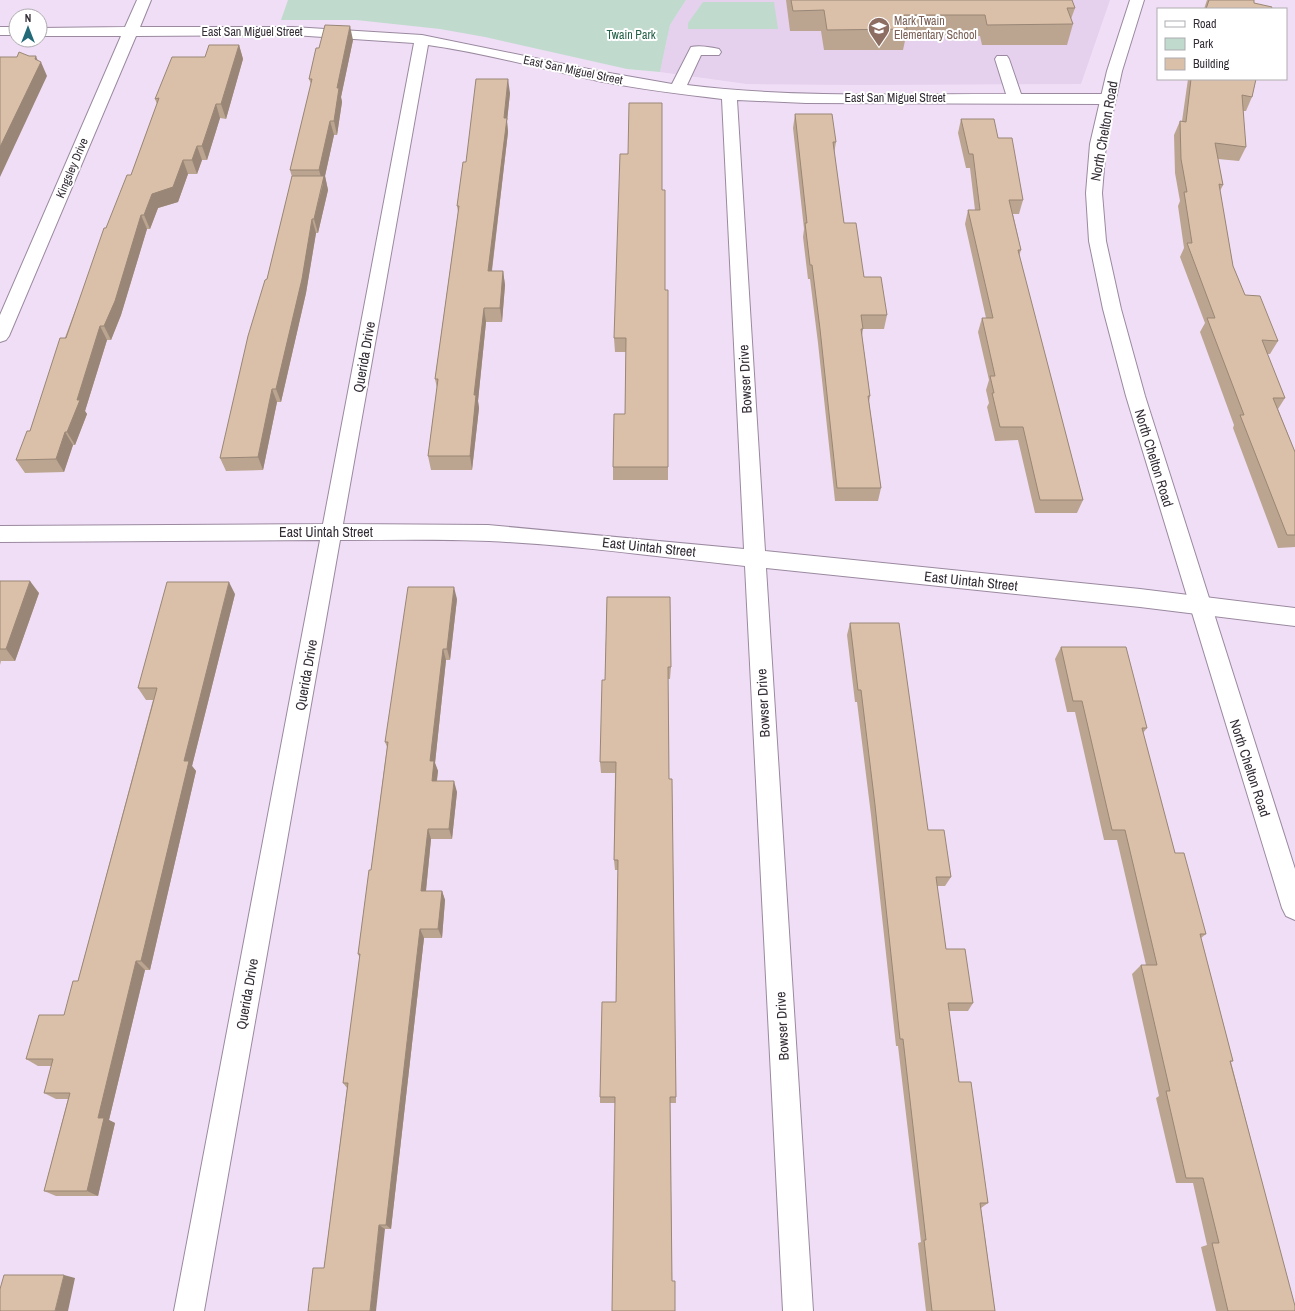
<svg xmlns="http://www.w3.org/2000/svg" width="1295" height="1311" font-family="'Archivo Narrow',sans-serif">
<rect width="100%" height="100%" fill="#f0def6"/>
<path fill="#e5d0ed" d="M686,0H1110L1081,84L860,85L747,84L660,72L670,25Z"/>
<g fill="#c0dbcd">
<path d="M288,0H686L670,25L660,72L627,69L485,37L440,29L356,20H281Z"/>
<path d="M703,2H774L778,29H688V23Z"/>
</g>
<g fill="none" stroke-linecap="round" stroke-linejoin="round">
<g stroke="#9a899f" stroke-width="2">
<g id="minor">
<path d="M137,0H151L140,27H293L422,35L598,71L672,84L691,47C700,45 710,47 719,49L721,52L719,55H701L687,85C792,98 900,94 1006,94L995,59L997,56H1007L1009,59L1021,94H1107L1112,96L1115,99L1112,102L1107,104L806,103L737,100L765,551L1140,589L1295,608V626L1140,607L766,568L813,1311H783L745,566C660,557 575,545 489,541C440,539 390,540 340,540L204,1311H174L320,540L0,542V526L323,524L414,43L293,35L136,36L9,336L6,340L0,342V315L121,36H40V28L125,27ZM428,45C486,53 542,69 598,81C640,89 680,94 722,99L744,549L488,525L343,524Z"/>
<rect x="0" y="27" width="16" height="8"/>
</g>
</g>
<g stroke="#9a899f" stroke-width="2">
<path id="major" d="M1130,0H1144L1122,71L1106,144L1102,193L1106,241L1121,309L1145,396L1295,869V920L1286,916L1282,908L1126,396L1103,309L1089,241L1086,193L1090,144L1107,71Z"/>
</g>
<use href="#minor" fill="#fff" fill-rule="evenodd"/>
<use href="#major" fill="#fff" fill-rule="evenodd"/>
</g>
<g fill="#bba590">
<path d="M786,0H1072L1075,8L1071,19L1073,24L1067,45H982L980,36H906L903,50H824L821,31H790Z"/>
<path d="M1207,0H1254V3L1271,9H1204Z"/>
<path d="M353,40L341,97L342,102L337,135H334L325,176L328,190L318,233H316L306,293L281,402H277L263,470L226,471L220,458L267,279L292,177L290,170L311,84L309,79L319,48Z"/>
<path d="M239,45L243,59L226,119L220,118L207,160H202L197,174H188L178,202L158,208L150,229H147L121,315L111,340H107L85,411L87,414L75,445H73L64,472L25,473L16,460L30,431L106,228L131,175L157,104L155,99L205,57Z"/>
<path d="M1188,79H1256L1252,97L1246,111H1243L1246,147L1239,161L1218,159L1223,185L1220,191L1233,266L1245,295L1278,341L1270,354H1267L1285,398L1278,409L1295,452V547L1278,548L1233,428L1234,425L1200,332L1205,323L1180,257L1184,248L1178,206L1180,201L1175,173L1174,135L1180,121H1182Z"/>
<path d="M510,93L507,121L508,132L492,271H503L505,285L502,322H486L478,401L479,408L472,470H431L428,456L437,388L435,379L458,212L457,206L466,162Z"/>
<path d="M795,114L836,142L834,154L844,223L864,277L887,315L884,329H863L862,336L870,396L869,402L881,488L878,501H835L818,343L810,279H808L803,237L804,229L793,128Z"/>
<path d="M961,119L998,138L1023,200L1019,214H1013L1021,250L1019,256L1083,500L1077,513H1035L1018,440L995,441L987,407L989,403L986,390L989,380L978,332L982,318H986L965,224L968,210H975L970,168H966L958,133Z"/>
<path d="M662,190L668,467V480H613V467L625,414L626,352H615L614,338Z"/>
<path d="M0,581L39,593L15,661H1L0,665Z"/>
<path d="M235,594L192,766L196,771L150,970H145L109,1120L115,1123L98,1196H56L44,1191L68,1099H56L44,1093L52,1066H38L26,1059L64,1015L78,981L153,700H146L138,688Z"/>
<path d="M607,597L671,667L670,679H668L669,779L676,1097V1103H670L672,1281L675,1311L615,1103H600V1097L616,1002L618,870H615L614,860L615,773H601L600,762L605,680Z"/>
<path d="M457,599L450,660H446L435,763L438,771L437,781L457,792L452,839H431L426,891H442L445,900L442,938H424L391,1229H385L324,1268L347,1088L343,1083L360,958L358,954L371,870L387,747L385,742Z"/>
<path d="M850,623L928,830L951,877L945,886H937L946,949L973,1003L968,1011H949L959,1082L988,1203L981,1208L995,1311H926L918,1243L921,1242L898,1046H896L871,815L857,702H855L847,635Z"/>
<path d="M1061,647L1147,728L1143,733L1175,853L1206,934L1201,938L1233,1061L1231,1062L1295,1311H1216L1201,1247L1207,1245L1193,1183H1176L1156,1098L1159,1096L1132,974L1141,965H1146L1117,840H1104L1075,712H1067L1055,659Z"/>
</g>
<g fill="#998676">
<path d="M350,26L353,40L341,97L342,102L337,135L334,121L337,88Z"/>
<path d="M239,45L243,59L226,119L221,104Z"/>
<path d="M36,56L39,64L41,62L47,76L0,177V147Z"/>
<path d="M508,79L510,93L507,121L508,132L490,285L488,271Z"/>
<path d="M216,104L220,118L207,160L202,146Z"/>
<path d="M330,121L334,135L325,176L328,190L318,233L314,219L323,184L319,170Z"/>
<path d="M197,146L202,160L197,174L192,160Z"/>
<path d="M183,160L188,174L178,202L158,208L150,229L144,215L152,194Z"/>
<path d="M141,215L147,229L121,315L111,340L104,326Z"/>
<path d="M312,219L316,233L306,293L281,402L276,389Z"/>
<path d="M503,271L505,285L502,322L500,308Z"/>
<path d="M484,308L486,322L478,401L479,408L472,470L470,456L474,395Z"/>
<path d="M100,326L107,340L85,411L87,414L75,445L67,432Z"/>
<path d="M272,389L277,402L263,470L258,457Z"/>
<path d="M65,432L73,445L64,472L56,459Z"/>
<path d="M30,581L39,593L15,661L6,649Z"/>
<path d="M229,582L235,594L192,766L196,771L150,970L141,961L184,761Z"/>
<path d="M454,587L457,599L450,660L447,649Z"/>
<path d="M443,649L446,660L435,763L438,771L435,792L432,781L430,761Z"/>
<path d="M454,781L457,792L452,839L449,829Z"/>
<path d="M428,829L431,839L425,900L421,891Z"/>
<path d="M442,891L445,900L442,938L438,929Z"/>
<path d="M420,929L424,938L391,1229L386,1225Z"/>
<path d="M136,961L145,970L109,1120L115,1123L98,1196L87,1191L98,1118Z"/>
<path d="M379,1225L385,1229L376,1311H370Z"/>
<path d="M64,1275L75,1278L68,1311H55Z"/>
</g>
<g fill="#dac0a8" stroke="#998676">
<path d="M791,0H1072L1075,8H1067L1073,24L987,25L985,15H904L907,29L827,30L824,10L793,11Z"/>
<path d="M1209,0H1254V3L1272,7L1271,9H1206Z"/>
<path d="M325,25L350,26L337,88H339L334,121H330L319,170H290L312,79H309L316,48H319Z"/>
<path d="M209,45H239L221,104H216L202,146H197L192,160H183L173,187L152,194L144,215H141L115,301L104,326H100L77,400H80L67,432H65L56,459L16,460L27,431H30L60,338H66L104,228H106L127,175H131L159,98L155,99L172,57H205Z"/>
<path d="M19,52L29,56H36L35,59L41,62L0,147V57H17Z"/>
<path d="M476,79H508L504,118H507L488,271H503L500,308H484L474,395H476L470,456H428L438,379H435L459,206H457L463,162H466Z"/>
<path d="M1191,79H1256L1252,97L1242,95L1246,147L1215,143L1223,185L1219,184L1233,266L1245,295L1260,296L1278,341L1262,340L1285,398H1273L1295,452V535H1287L1240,415H1244L1207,318H1215L1187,243H1192L1184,192H1187L1181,159L1180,121L1186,122Z"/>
<path d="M629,103H662V190H665V290H668V467H613L614,414H625L626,338H614L620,154H628Z"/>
<path d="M795,114H832L836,142H833L844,223H856L864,277H881L887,315H861L863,329H861L870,396H868L881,488H837L820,329L812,265H810L805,223H807Z"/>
<path d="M961,119H994L998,138H1012L1023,200H1009L1021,250H1018L1083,500H1040L1023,427H1000L992,393H994L990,376H995L982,318H993L968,210H980L973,154H969Z"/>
<path d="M292,176H324L314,219H312L302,279L276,389H272L258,457L220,458L248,336L265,280L267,279Z"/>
<path d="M0,581H30L6,649H0Z"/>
<path d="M167,582H229L184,761H189L141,961H136L98,1118H104L87,1191H44L70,1093H44L53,1059H26L39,1015H64L73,981H78L157,688H138Z"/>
<path d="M408,587H454L447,649H443L430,761H434L432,781H454L449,829H428L421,891H442L438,929H420L386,1225H379L370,1311H308L313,1268H324L348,1083H343L360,954H358L369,870H371L388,742H385Z"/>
<path d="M607,597H670L671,667H668L669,779H672L676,1097H670L672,1281H675V1311H612L615,1097H600L602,1002H616L618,860H614L616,762H600L602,680H605Z"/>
<path d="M850,623H899L928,830H944L951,877H936L946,949H965L973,1003H948L959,1082H971L988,1203H980L995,1311H932L924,1240H926L903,1039H900L875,805L861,690H858Z"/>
<path d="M1061,647H1126L1147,728H1142L1175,853H1184L1206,934H1200L1233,1061H1230L1295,1306V1311H1228L1212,1243H1219L1203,1178H1186L1166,1091H1170L1141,965H1157L1125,830H1112L1082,701H1073Z"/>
<path d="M4,1275H64L55,1311H0V1289Z"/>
</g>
<defs>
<g id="school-pin" transform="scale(1.15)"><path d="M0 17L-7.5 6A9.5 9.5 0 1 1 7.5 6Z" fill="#8d6e63" stroke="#fff"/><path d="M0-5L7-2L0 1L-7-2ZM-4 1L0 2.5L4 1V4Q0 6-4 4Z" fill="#fff"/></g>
</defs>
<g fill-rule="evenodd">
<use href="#school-pin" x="879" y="28"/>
</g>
<g text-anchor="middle" stroke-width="4" stroke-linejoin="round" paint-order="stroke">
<g font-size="12" fill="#785e54" stroke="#fff" text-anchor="start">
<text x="894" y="25">Mark Twain<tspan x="894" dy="14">Elementary School</tspan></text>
</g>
<g font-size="12" fill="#342d36" stroke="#fff">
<text x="252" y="36">East San Miguel Street</text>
<text transform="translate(573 70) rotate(12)" y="4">East San Miguel Street</text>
<text x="895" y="102">East San Miguel Street</text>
<text transform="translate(72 168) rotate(-67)" y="4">Kingsley Drive</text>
</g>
<g font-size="12" fill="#235f47" stroke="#fff">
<text x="631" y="39">Twain Park</text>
</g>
<g font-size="14" fill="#342d36" stroke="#fff">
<text transform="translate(1104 131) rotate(-80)" y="5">North Chelton Road</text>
<text transform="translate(364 357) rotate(-80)" y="5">Querida Drive</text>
<text transform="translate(745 379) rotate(-93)" y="5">Bowser Drive</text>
<text transform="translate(1154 458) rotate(73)" y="5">North Chelton Road</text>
<text x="326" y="537">East Uintah Street</text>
<text transform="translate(649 547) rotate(6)" y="5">East Uintah Street</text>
<text transform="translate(971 581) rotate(6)" y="5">East Uintah Street</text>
<text transform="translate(306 675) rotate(-80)" y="5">Querida Drive</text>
<text transform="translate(763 703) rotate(-93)" y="5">Bowser Drive</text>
<text transform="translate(1250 768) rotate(72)" y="5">North Chelton Road</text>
<text transform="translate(247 994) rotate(-80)" y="5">Querida Drive</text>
<text transform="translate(782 1026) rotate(-93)" y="5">Bowser Drive</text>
</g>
</g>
<rect x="1157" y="8" width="130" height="72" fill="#ffffff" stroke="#aeabaf"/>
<rect x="1165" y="21" width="20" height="6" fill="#ffffff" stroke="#aeabaf"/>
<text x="1193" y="28" font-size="12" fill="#342d36">Road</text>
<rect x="1165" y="38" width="20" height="12" fill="#c0dbcd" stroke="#aeabaf"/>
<text x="1193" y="48" font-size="12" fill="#342d36">Park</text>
<rect x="1165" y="58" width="20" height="12" fill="#dac0a8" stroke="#aeabaf"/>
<text x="1193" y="68" font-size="12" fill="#342d36">Building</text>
<g transform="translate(28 28)"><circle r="19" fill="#ffffff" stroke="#aeabaf"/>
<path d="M0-3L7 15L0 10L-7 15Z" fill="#226a77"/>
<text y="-6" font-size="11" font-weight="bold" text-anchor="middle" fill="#342d36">N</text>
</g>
</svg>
